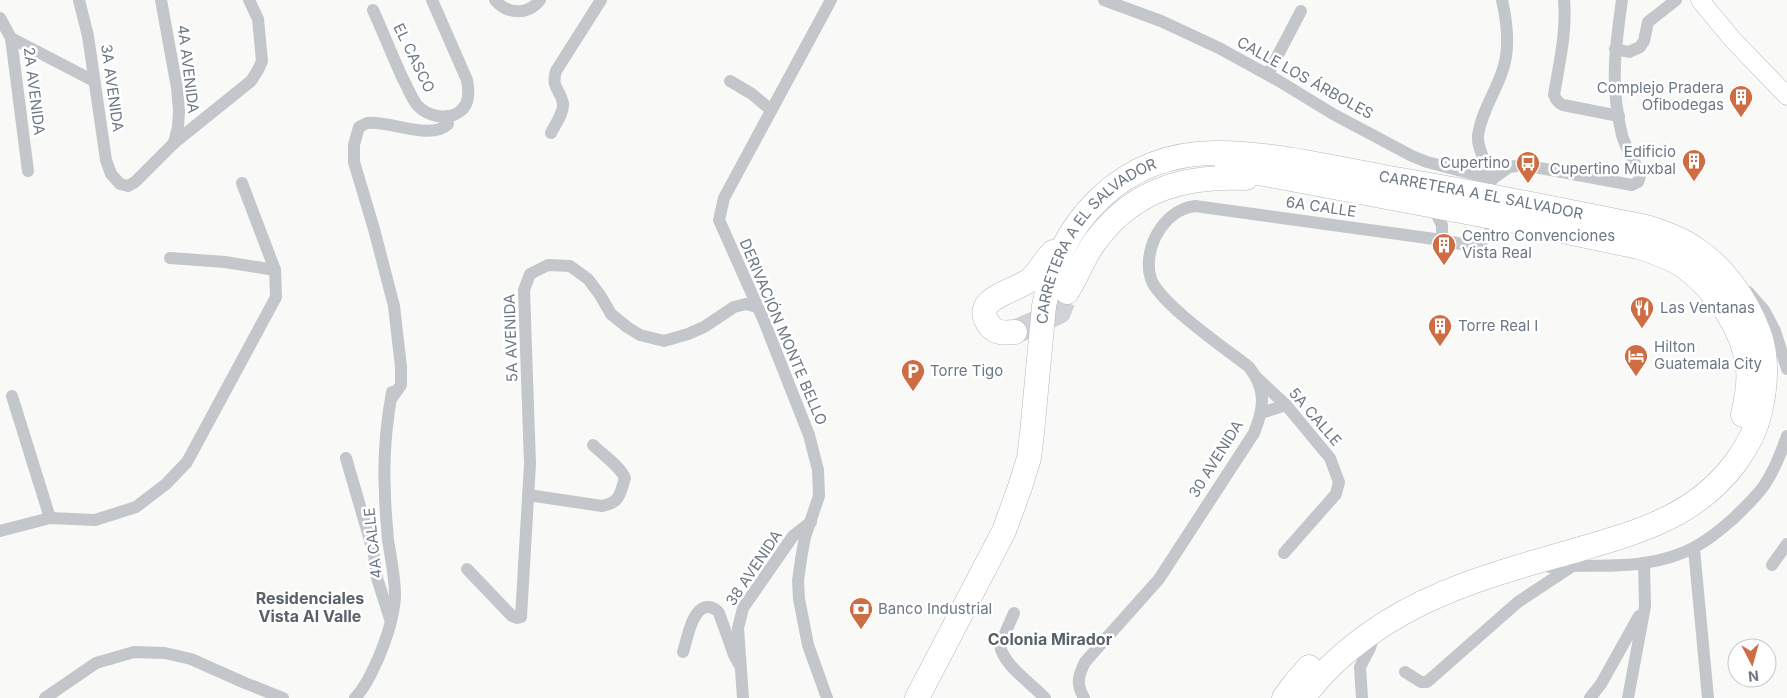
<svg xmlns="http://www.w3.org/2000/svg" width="1787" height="698" font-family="Inter,sans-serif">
<rect width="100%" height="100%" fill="#f9f9f8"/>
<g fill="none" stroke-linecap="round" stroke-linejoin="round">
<path stroke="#cfd2d6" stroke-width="24" stroke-dasharray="24 12" stroke-linecap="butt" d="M1015,332L1059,312L1067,292"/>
<g stroke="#b4b8bd" stroke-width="19">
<path id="secondary" d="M1700,0L1733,40L1787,96"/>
</g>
<g stroke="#b5b8bb" stroke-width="25">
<g id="highway">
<path d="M1227,167L1514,221L1639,247C1654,252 1669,257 1682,265C1715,289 1744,328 1748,369C1750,384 1746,400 1743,415"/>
<path d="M1067,292C1078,275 1084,255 1097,239C1135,189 1186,175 1246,178"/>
<path d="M1015,332C1006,333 996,334 990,326C968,298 1016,292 1031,279C1039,272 1044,261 1053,252"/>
<path id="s1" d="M917,698L1004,531L1020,487L1029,458L1032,433L1044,306C1060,220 1122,154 1214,153C1269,152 1334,168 1389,178C1475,192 1560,210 1646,227C1662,232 1680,238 1694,248C1724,267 1746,299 1759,333C1768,358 1766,386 1760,412C1756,430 1747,447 1736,462C1694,519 1634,533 1570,552C1528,564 1484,576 1444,593C1391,615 1337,651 1303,698"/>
<path d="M1284,698L1295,683L1309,667"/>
</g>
</g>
<g stroke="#c3c6ca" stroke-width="12">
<path d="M79,0L88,36L106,160L111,174L120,184L128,186L135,182L174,143L251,81L258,70L262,61L258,19L249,0"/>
<path d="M161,0L177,88L179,111L178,127L174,143"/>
<path d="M495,0C508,15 528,15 540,0"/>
<path d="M1104,0L1161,21L1219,48L1279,81L1333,114L1412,156L1427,162L1492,179"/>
<path d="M1564,0C1567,32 1559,64 1554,95C1556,100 1558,103 1563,105L1619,116"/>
<path d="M373,10C383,32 392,55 402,77C407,86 411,97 417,105C427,116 447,121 459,112C470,105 469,90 467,80L432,0"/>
<path d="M0,18L11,38L28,171"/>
<path d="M11,38L94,81"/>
<path d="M1615,49L1629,52L1640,47L1644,41L1648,22L1676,0"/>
<path d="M1268,74L1301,11"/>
<path d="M730,81L752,94L771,110"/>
<path d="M551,133C555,125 564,113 563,103C560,89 551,88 556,71L601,0"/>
<path d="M1492,179L1509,167L1523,165L1632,185L1638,182L1640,176L1639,171C1633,159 1625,147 1622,135C1610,86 1615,49 1622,0"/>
<path d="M1491,182C1493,172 1476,151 1478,135C1482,110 1496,92 1503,69C1510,48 1507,22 1502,0"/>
<path d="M1432,205L1442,225V240"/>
<path d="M170,258L225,262L275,270"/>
<path d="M1748,292L1764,310L1775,331L1787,369"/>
<path d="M1257,378L1286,405L1330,458L1339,482L1336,494L1284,553"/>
<path d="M12,396L50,518"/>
<path d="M391,399L401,385V367L394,306L374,229L354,162V145L359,127L367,123C389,120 431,141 448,124L447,116"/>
<path d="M1261,413L1286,405"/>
<path d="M346,458L374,554L377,578L390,619"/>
<path d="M528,495L602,506C620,503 620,494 625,478C619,465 603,455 593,445"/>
<path d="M0,531L50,518L95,520L136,507L166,484L187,462L276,297L275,270L242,183"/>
<path d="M1694,549L1708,698"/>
<path d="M1772,565L1787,544"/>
<path d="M1549,567C1581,564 1613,568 1644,563C1684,557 1705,544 1734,518C1744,508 1755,498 1763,487C1774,472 1781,453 1787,436"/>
<path d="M467,569L512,616L517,618L521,617L530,464L524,290L530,274L548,265L570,266L588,279L600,295L611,314L627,327L640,335L664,341L688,334L704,327L734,307L746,304L757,307"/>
<path d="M1014,613L1000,645C1002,664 1032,684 1045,698"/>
<path d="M683,652C687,640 692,607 708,607C713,607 716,609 719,613L734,655L739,664"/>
<path d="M1405,672L1421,682H1427L1518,602L1571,567"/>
<path d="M45,698L96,663L134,652L165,653L191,659L245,683L283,698"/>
<path d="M355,698C366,686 371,674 378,659C386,640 394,618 395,596C395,577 391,559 388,540C387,525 385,509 385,494C383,460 386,425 392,392"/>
<path d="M743,698L738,628L743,608L793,536L811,522"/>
<path d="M827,698L808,645L799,599L798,581L801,559L805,537L819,496L818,470L809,435L764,321L719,220L724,198L831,0"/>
<path d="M1084,698C1076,684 1078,676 1085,662L1159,579L1254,433C1264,408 1267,390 1249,367C1226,349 1159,303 1151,279C1146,265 1150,246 1157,234C1165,220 1178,208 1195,206L1442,240L1471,246L1476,245L1481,243L1491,230L1508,223"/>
<path d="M1362,698L1360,667L1370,648L1374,634"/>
<path d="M1590,698L1601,684L1639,616"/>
<path d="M1628,698L1645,606L1644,563"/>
</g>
<use href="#secondary" stroke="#fff" stroke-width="18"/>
<use href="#highway" stroke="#fff" stroke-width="24"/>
</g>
<defs>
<g id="building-pin" transform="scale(1.25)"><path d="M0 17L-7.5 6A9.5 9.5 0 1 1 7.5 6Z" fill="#ce6c43" stroke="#fff"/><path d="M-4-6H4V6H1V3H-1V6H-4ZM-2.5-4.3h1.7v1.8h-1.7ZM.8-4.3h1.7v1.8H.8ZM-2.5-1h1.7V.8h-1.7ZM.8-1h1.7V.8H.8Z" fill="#fff"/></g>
<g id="bus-pin" transform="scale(1.25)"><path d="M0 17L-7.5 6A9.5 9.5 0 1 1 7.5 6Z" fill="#ce6c43" stroke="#fff"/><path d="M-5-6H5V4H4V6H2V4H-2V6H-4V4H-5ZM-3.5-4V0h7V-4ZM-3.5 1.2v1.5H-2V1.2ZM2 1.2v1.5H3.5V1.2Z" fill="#fff"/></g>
<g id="restaurant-pin" transform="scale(1.25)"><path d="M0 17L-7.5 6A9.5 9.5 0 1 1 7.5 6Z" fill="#ce6c43" stroke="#fff"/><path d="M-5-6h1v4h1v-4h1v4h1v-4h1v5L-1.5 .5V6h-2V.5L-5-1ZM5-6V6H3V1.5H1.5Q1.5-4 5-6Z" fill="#fff"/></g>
<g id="hotel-pin" transform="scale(1.25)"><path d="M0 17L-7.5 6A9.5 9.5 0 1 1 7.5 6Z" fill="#ce6c43" stroke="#fff"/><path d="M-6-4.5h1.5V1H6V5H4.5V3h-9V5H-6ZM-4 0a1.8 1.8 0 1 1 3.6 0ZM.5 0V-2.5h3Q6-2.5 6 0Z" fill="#fff"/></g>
<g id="parking-pin" transform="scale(1.25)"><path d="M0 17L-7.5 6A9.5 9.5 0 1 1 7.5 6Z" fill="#ce6c43" stroke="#fff"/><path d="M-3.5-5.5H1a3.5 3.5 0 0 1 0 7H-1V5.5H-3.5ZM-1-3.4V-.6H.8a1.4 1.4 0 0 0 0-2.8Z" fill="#fff"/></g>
<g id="bank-pin" transform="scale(1.25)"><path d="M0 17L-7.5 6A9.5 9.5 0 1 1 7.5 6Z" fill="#ce6c43" stroke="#fff"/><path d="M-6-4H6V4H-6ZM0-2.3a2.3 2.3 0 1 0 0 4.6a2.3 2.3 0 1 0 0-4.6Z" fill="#fff"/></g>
</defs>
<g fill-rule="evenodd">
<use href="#building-pin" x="1741" y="97"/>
<use href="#building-pin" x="1694" y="161"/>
<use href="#bus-pin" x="1528" y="163"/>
<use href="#building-pin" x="1444" y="245"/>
<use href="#restaurant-pin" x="1642" y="308"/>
<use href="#building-pin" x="1440" y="326"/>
<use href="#hotel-pin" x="1636" y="356"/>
<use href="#parking-pin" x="913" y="371"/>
<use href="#bank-pin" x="861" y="609"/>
</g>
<g text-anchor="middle" stroke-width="5" stroke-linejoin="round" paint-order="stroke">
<g font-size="15" fill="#6c7885" stroke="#fff">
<text transform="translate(414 58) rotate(64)" y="5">EL CASCO</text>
<text transform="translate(188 69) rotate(83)" y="5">4A AVENIDA</text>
<text transform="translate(1305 78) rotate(29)" y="5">CALLE LOS ÁRBOLES</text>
<text transform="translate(112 88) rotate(82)" y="5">3A AVENIDA</text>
<text transform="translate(34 91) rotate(83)" y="5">2A AVENIDA</text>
<text dy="5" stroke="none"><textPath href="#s1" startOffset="938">CARRETERA A EL SALVADOR</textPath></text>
<text transform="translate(1321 207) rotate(8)" y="5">6A CALLE</text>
<text dy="5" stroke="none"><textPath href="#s1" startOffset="504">CARRETERA A EL SALVADOR</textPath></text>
<text transform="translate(783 332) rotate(67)" y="5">DERIVACIÓN MONTE BELLO</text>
<text transform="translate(511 338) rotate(-92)" y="5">5A AVENIDA</text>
<text transform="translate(1315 417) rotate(49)" y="5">5A CALLE</text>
<text transform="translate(1216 459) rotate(-58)" y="5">30 AVENIDA</text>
<text transform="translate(373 543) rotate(-96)" y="5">4A CALLE</text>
<text transform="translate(754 568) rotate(-56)" y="5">38 AVENIDA</text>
</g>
<g font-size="15" fill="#6c7885" stroke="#fff" text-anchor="start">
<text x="1724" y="93" text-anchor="end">Complejo Pradera<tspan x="1724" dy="17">Ofibodegas</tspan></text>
<text x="1676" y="157" text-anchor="end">Edificio<tspan x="1676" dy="17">Cupertino Muxbal</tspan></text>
<text x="1510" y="168" text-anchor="end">Cupertino</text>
<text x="1462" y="241">Centro Convenciones<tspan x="1462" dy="17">Vista Real</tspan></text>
<text x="1660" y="313">Las Ventanas</text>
<text x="1458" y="331">Torre Real I</text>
<text x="1654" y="352">Hilton<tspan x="1654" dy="17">Guatemala City</tspan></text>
<text x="930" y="376">Torre Tigo</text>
<text x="878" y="614">Banco Industrial</text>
</g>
<g font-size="16" font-weight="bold" fill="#59626b" stroke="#fff">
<text x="310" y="604">Residenciales<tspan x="310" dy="18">Vista Al Valle</tspan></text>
<text x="1050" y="645">Colonia Mirador</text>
</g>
</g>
<g transform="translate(1752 663) rotate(174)"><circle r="24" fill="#ffffff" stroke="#c4c9ce"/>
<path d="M0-4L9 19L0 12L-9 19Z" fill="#ce6c43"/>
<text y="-8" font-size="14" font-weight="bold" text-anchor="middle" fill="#6c7885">N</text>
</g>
</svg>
